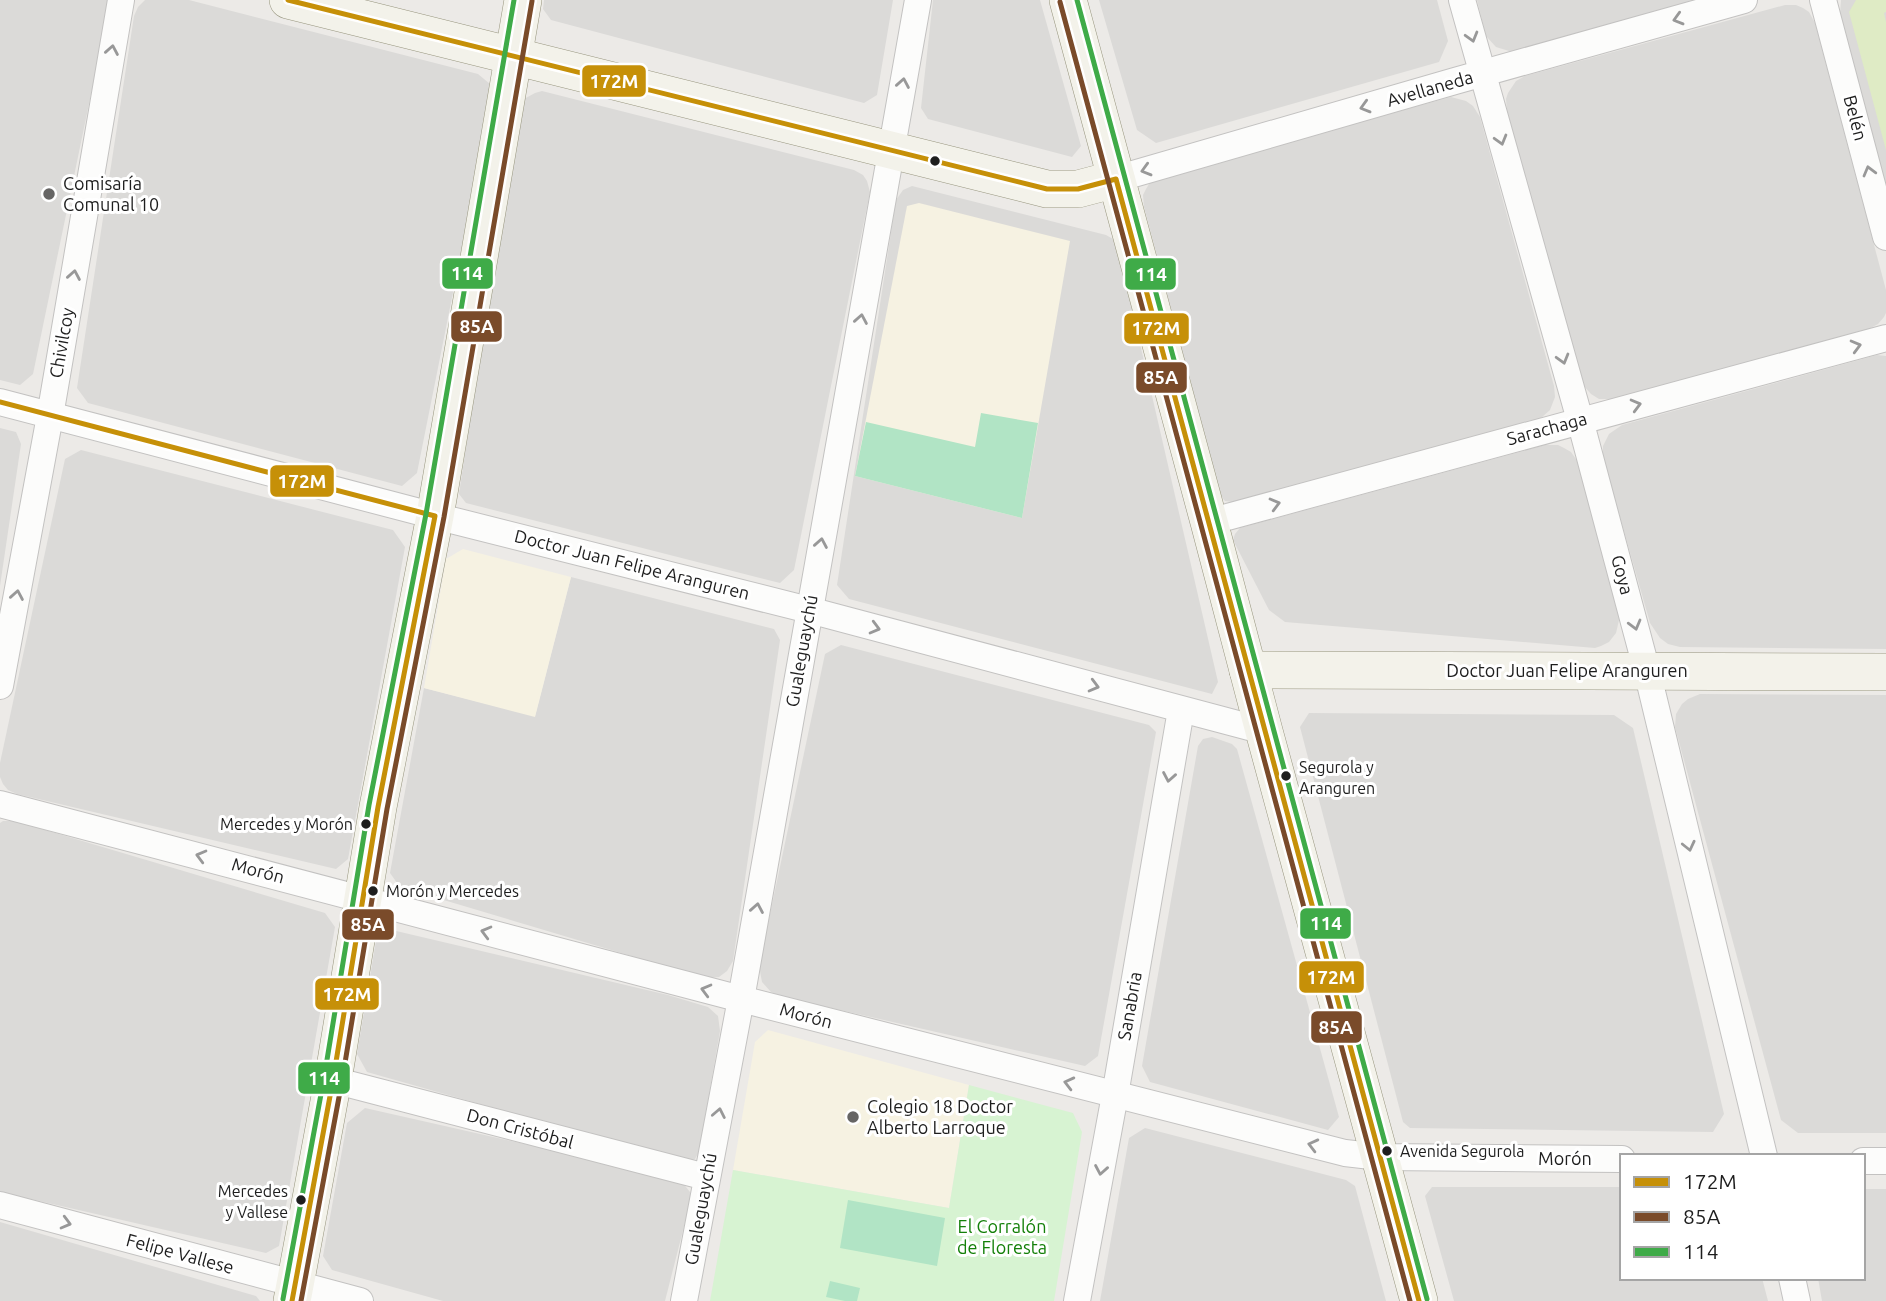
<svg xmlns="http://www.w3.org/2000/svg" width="1886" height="1301" font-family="Ubuntu,sans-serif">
<rect width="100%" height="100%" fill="#eceae7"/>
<g fill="#dbdad8">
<path d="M0,0H108V12L33,374L20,385L0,380Z"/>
<path d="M145,0H189L478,74L490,84L492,97L417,473L402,486L88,403L77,388L134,16L138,7Z"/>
<path d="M544,0H893L877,95L864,103L551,20L543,9Z"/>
<path d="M933,0H1040L1081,146L1072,157L928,119L921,108Z"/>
<path d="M1099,0H1437L1448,41L1439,62L1156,143L1137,130Z"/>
<path d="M1477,0H1702L1517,51H1509L1496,47L1486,36Z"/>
<path d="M1841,0H1886V189L1840,14Z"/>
<path d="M1785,5H1796L1803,8L1809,12L1815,23L1886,290V313L1884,317L1878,324L1867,330L1615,399H1599L1591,394L1583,385L1507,111L1506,99L1508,93L1516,81L1525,76Z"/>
<path d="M542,91L854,170L863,175L867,181L870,192L794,570L780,583L466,503L459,494L515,117L524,99L535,93Z"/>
<path d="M1451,97L1466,101L1473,106L1480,117L1554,386L1555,397L1550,410L1541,418L1535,420L1233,502L1225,501L1221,496L1144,207L1143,195L1146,189L1149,184L1159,177Z"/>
<path d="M912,186L1106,235L1113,239L1117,244L1218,682L1212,694L849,599L837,585L896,200L903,190Z"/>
<path d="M1877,355L1886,356V649L1680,647L1668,644L1660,638L1650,623L1603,457V446L1609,434L1622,425Z"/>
<path d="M0,428L16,432L21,444L0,586Z"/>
<path d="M1545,445H1558L1564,448L1571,452L1578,462L1620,616L1616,633L1609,642L1601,646L1595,648L1285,622L1269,610L1233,540L1235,534L1240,528Z"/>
<path d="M81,450L393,530L405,547L348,859L336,869L17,794L8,790L3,784L0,777V763L65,459Z"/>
<path d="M571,577L774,629L780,640L733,961L727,971L719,977L705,978L400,887L390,873L424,688L535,716Z"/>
<path d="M841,645L1149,725L1156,732L1098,1056L1085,1066L779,996L771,992L762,982L759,966L825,654Z"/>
<path d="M1700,694L1886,695V1133H1798L1781,1120L1675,727L1676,714L1682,704L1688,699Z"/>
<path d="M1309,713L1614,715L1633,728L1724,1114L1713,1132L1410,1128L1403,1122L1300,727Z"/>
<path d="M1212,737L1232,744L1237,749L1339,1117L1328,1130L1150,1082L1142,1066L1198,746L1203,739Z"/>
<path d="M3,821H15L325,913L335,927L279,1246L266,1253L0,1192V823Z"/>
<path d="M392,930L668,995L708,1007L718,1016L720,1031L699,1152L695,1159L685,1162L367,1072L357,1054L376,941Z"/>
<path d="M365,1108L604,1162L682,1182L690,1192L691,1199L665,1301H443L332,1270L323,1256L347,1123Z"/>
<path d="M1145,1128L1346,1180L1355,1186L1386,1301H1100L1129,1138Z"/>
<path d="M1432,1187H1622V1278H1762L1768,1301H1454L1425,1196Z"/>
<path d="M1863,1189H1886V1301H1822L1818,1278H1863Z"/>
<path d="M0,1222L256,1296L260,1301H0Z"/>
</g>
<g fill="#f6f2e2">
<path d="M919,203L1070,241L1022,518L855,476L907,206Z"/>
<path d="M463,549L571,577L535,717L424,688L446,559Z"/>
<path d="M768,1030L969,1085L949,1208L733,1170L755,1042Z"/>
</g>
<path fill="#dfebc5" d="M1856,0H1886V12L1884,13L1886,22V150L1849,12Z"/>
<path fill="#d7f3d2" d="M969,1085L1073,1113L1082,1132L1054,1301H710L733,1170L949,1208Z"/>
<g fill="#b1e4c5">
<path d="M981,413L1038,423L1022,518L855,476L866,422L975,447Z"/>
<path d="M848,1200L945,1218L937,1266L840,1248Z"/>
<path d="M830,1281L860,1288L857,1301H845L826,1297Z"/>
</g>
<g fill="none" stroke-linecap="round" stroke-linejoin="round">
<g stroke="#c3c2c1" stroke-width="28">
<g id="street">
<path d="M1462,0L1580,420L1647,671L1764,1156"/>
<path d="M1823,0L1886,237"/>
<path d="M1116,179L1455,81L1744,0"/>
<path d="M0,402L435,516L809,610L1264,731"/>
<path d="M1209,522L1886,338"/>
<path d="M0,686L50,416L121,0"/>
<path d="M0,804L741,999L1345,1153L1380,1157L1622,1159"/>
<path d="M333,1080L706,1177"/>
<path d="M1863,1161H1886"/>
<path d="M0,1205L360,1301"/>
<path d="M1792,1278L1797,1301"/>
<path d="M684,1301L741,999L918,0"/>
<path d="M1077,1301L1115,1095L1181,710"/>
</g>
</g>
<g stroke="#97957e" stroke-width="38">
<g id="secondary">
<path d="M288,0L1047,189H1078L1116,179"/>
<path d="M1068,0L1209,522L1264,731L1419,1301"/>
<path d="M1248,670L1886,672"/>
<path d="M292,1301L333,1080L378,807L435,516L523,0"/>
</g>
</g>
<use href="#street" stroke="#fcfcfb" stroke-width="26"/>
<use href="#secondary" stroke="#f3f2ea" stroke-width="37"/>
<g stroke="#fff" stroke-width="10">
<g id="bus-1">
<path d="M288,0L1047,189H1078L1116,179L1419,1301"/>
<path d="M0,402L435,516L378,807L333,1080L292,1301"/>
</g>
</g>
<g stroke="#fff" stroke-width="10">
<g id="bus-2">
<path d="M1060,2L1410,1301"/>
<path d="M301,1301L342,1081L387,809L444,517L532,1"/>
</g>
</g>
<g stroke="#fff" stroke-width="10">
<g id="bus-3">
<path d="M1077,0L1427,1299"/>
<path d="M283,1299L324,1078L369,805L426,514L514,0"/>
</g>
</g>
<use href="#bus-1" stroke="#c69008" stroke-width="5"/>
<use href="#bus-2" stroke="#7a4b2a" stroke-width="5"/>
<use href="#bus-3" stroke="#3fab48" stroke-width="5"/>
</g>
<defs><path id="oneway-chevron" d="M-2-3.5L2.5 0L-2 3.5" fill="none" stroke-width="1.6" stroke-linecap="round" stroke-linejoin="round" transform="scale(1.75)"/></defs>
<g stroke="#989898">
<use href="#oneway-chevron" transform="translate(1678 19) rotate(164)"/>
<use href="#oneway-chevron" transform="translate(1472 37) rotate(74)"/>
<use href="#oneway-chevron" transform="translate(112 50) rotate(-80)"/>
<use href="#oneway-chevron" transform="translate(903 83) rotate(-80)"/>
<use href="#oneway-chevron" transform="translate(1365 107) rotate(164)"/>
<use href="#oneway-chevron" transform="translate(1501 140) rotate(74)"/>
<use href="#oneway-chevron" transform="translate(1146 170) rotate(164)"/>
<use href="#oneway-chevron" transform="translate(1869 171) rotate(-105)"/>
<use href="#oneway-chevron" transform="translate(74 275) rotate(-80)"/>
<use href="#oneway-chevron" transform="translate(861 319) rotate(-80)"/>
<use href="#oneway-chevron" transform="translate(1856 346) rotate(-15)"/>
<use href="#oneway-chevron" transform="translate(1563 359) rotate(74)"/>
<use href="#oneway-chevron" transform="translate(1636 405) rotate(-15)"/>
<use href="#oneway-chevron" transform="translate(1275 504) rotate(-15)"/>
<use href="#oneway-chevron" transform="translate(821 543) rotate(-80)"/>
<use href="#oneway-chevron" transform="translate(17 595) rotate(-80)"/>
<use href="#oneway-chevron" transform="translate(1635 625) rotate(75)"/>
<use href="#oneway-chevron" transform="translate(875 628) rotate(15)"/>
<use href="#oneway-chevron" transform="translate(1094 686) rotate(15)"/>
<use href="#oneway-chevron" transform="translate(1169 777) rotate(100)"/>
<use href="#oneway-chevron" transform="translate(1689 846) rotate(77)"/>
<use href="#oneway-chevron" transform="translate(201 856) rotate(-165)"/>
<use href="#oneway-chevron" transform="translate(757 908) rotate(-80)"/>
<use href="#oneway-chevron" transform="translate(486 932) rotate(-165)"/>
<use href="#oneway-chevron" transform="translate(706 990) rotate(-165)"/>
<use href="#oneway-chevron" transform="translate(1069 1083) rotate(-166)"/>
<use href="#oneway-chevron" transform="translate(719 1113) rotate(-79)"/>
<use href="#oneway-chevron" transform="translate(1313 1145) rotate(-166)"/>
<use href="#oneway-chevron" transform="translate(1101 1170) rotate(100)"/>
<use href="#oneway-chevron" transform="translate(66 1223) rotate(15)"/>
</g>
<g fill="#1e1e1e" stroke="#fff" stroke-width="2.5">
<circle cx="935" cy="161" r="6"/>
<circle cx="1286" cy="776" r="6"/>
<circle cx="366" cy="824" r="6"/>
<circle cx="373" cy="891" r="6"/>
<circle cx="1387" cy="1151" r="6"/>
<circle cx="301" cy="1200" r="6"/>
</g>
<g fill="#666564" stroke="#fff" stroke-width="2.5">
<circle cx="49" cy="194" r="7"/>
<circle cx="853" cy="1117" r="7"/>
</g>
<g text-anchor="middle" stroke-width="6" stroke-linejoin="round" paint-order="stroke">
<g font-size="16" fill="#1e1e1e" stroke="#fff" text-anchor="start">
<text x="1299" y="773">Segurola y<tspan x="1299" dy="21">Aranguren</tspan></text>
<text x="353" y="830" text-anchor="end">Mercedes y Morón</text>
<text x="386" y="897">Morón y Mercedes</text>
<text x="1400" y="1157">Avenida Segurola</text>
<text x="288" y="1197" text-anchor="end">Mercedes<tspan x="288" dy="21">y Vallese</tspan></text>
</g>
<g font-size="18" fill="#1e1e1e" stroke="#fff">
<text transform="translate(1430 89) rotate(-16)" y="6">Avellaneda</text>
<text transform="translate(1855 118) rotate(75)" y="6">Belén</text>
<text transform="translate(62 343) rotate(-80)" y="6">Chivilcoy</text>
<text transform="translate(1547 429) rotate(-15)" y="6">Sarachaga</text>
<text transform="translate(632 565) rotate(14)" y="6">Doctor Juan Felipe Aranguren</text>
<text transform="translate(1622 575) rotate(75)" y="6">Goya</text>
<text transform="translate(802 651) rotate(-80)" y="6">Gualeguaychú</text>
<text x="1567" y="677">Doctor Juan Felipe Aranguren</text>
<text transform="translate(258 871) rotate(15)" y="6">Morón</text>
<text transform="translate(1130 1006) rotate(-80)" y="6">Sanabria</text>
<text transform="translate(806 1016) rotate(15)" y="6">Morón</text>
<text transform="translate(520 1129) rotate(15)" y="6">Don Cristóbal</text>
<text x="1565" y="1165">Morón</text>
<text transform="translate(701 1209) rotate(-80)" y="6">Gualeguaychú</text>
<text transform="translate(180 1254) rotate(15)" y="6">Felipe Vallese</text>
</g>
<g font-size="18" fill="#1e1e1e" stroke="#fff" text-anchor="start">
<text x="63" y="190">Comisaría<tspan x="63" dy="21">Comunal 10</tspan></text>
<text x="867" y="1113">Colegio 18 Doctor<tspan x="867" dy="21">Alberto Larroque</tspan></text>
</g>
<g font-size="18" fill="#148009" stroke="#fff">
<text x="1002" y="1233">El Corralón<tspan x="1002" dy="21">de Floresta</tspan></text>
</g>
</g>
<g stroke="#fff" stroke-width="2.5">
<rect x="581" y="64" width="66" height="34" rx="7" fill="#c69008"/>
<rect x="441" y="257" width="53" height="33" rx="7" fill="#3fab48"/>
<rect x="1124" y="257" width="53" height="34" rx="7" fill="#3fab48"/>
<rect x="450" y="310" width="53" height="33" rx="7" fill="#7a4b2a"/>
<rect x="1123" y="312" width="67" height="33" rx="7" fill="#c69008"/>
<rect x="1135" y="361" width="53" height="33" rx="7" fill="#7a4b2a"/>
<rect x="269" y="464" width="66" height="34" rx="7" fill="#c69008"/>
<rect x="1299" y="907" width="53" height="33" rx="7" fill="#3fab48"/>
<rect x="341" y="908" width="54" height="33" rx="7" fill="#7a4b2a"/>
<rect x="1298" y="960" width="67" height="34" rx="7" fill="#c69008"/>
<rect x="314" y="977" width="66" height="34" rx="7" fill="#c69008"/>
<rect x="1310" y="1010" width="53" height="34" rx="7" fill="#7a4b2a"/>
<rect x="297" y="1061" width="54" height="34" rx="7" fill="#3fab48"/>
</g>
<g font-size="19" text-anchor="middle" font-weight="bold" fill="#fff">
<text x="614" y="88">172M</text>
<text x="467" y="280">114</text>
<text x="1151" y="281">114</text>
<text x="477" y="333">85A</text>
<text x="1156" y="335">172M</text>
<text x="1161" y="384">85A</text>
<text x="302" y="488">172M</text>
<text x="1326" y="930">114</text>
<text x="368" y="931">85A</text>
<text x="1331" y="984">172M</text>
<text x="347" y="1001">172M</text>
<text x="1336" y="1034">85A</text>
<text x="324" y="1085">114</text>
</g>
<rect x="1620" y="1154" width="245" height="126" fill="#ffffff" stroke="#a5a5a5" stroke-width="2"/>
<rect x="1634" y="1177" width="35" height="10" fill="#c69008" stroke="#a5a5a5" stroke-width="2"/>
<text x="1683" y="1189" font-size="21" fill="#1e1e1e">172M</text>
<rect x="1634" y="1212" width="35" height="10" fill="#7a4b2a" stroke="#a5a5a5" stroke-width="2"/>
<text x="1683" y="1224" font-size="21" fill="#1e1e1e">85A</text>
<rect x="1634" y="1247" width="35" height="10" fill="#3fab48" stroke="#a5a5a5" stroke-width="2"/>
<text x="1683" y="1259" font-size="21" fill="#1e1e1e">114</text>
</svg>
